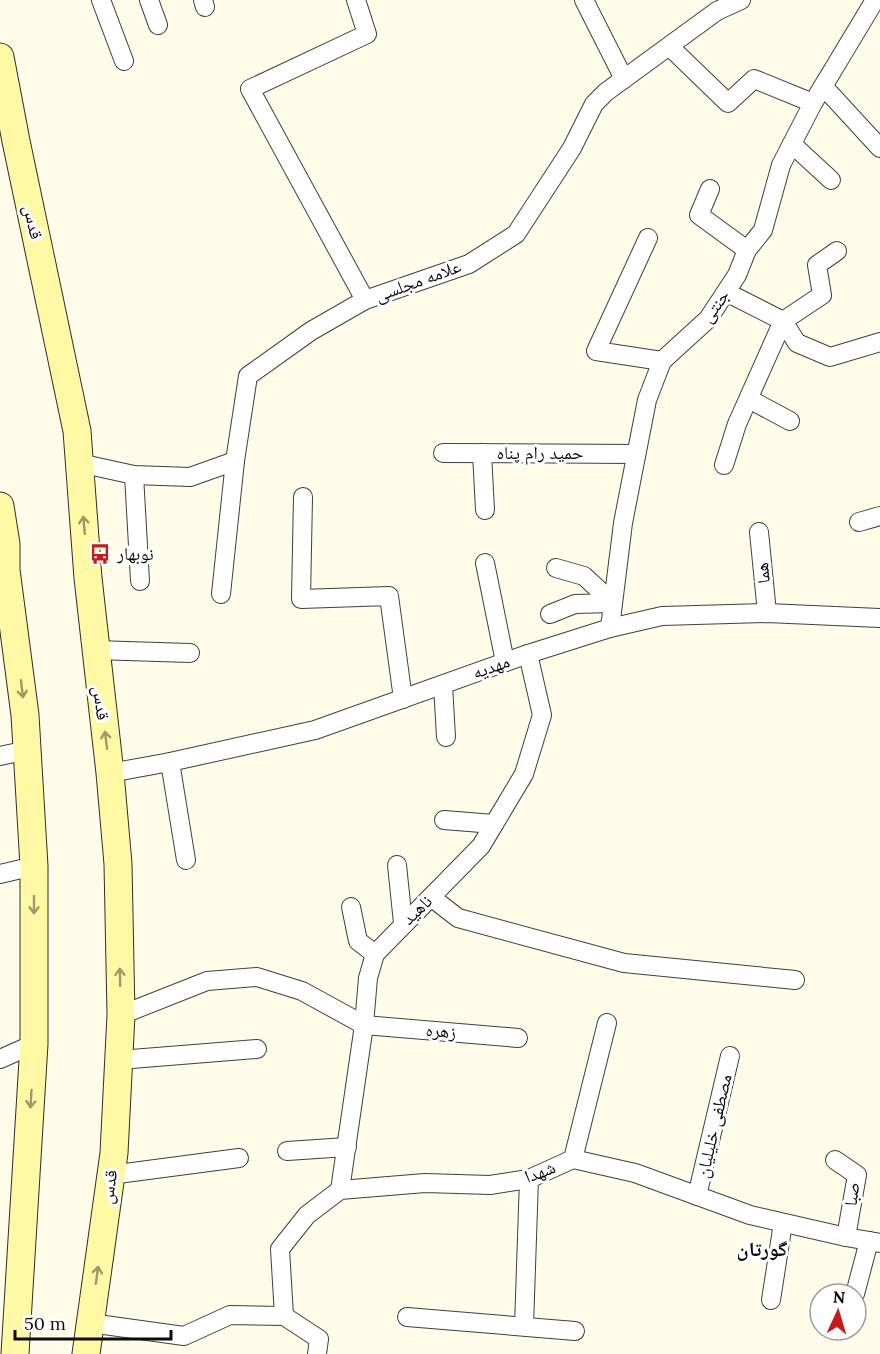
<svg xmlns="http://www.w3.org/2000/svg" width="880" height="1354" font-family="Lora,'Noto Naskh Arabic',serif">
<rect width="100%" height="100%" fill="#fffcea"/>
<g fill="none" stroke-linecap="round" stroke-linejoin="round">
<g stroke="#3f3f3f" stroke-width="20">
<g id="street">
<path d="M101,0L124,61"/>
<path d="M149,0L158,25"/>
<path d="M203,0L205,7"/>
<path d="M356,0L367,34L250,89L365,300"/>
<path d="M584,0L624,79"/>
<path d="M670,47L728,103L754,79L813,103"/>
<path d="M823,86L880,148"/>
<path d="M792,144L831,180"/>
<path d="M710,189L699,215L747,250"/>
<path d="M648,238L596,351L662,361"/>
<path d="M726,292L783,321L797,343L830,357L880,342"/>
<path d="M749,399L790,421"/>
<path d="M443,453L636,454"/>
<path d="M482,453L485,510"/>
<path d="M79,463L134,475L190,477L235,461L248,376L311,331L365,300L469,264L516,234L572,148L594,104L606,92L717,11L741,0"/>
<path d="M724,465L737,424L783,321L822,295L817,265L837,251"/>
<path d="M134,475L140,581"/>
<path d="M303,497L301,599L389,596L403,699"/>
<path d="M859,522L880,516"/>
<path d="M759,532L767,613"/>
<path d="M485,563L505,662"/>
<path d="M556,568L584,576L613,603"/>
<path d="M221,594L235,461"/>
<path d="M550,614L575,604L613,603"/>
<path d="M610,628L623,523L647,400L662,361L708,319L737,275L747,250L763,230L781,165L813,103L875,0"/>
<path d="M95,650L190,653"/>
<path d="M443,685L446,737"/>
<path d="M0,756L28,750"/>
<path d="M170,762L186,860"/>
<path d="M110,773L170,762L315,730L528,654L610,628L662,616L767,613L880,618"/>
<path d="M444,820L494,824"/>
<path d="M397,865L403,923"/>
<path d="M0,874L34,866"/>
<path d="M431,897L458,918L624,963L795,980"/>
<path d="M351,907L358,941L375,954"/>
<path d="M121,1015L207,981L257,977L302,991L364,1025L518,1038"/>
<path d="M0,1059L34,1044"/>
<path d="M119,1060L257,1049"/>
<path d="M287,1151L347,1147"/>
<path d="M573,1159L607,1023"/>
<path d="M835,1160L857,1175L846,1237"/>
<path d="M110,1175L239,1158"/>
<path d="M340,1190L364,1025L368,978L375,954L481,846L524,774L542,715L528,654"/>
<path d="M697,1196L730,1056"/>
<path d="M855,1294L869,1241"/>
<path d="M771,1300L783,1223"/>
<path d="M284,1316L280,1249L307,1215L340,1190L425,1183L490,1185L529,1179L573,1159L635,1173L750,1215L846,1237L880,1243"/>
<path d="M407,1317L575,1331"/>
<path d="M90,1323L184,1336L230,1315L284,1316L319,1339L317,1354"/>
<path d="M524,1326L529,1179"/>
</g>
</g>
<g stroke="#2e2e2e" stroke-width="29">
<g id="secondary">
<path d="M0,57L16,141L77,431L88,578L110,773L118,864L121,1015L114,1153L86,1354"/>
<path d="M0,506L6,544V570L25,715L34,866V1044L15,1354"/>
</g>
</g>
<use href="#street" stroke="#fff" stroke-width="18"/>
<use href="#secondary" stroke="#fff9a5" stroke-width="27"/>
</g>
<defs><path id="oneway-shaft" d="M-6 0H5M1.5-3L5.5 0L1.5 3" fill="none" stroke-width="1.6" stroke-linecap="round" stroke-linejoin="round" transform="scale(1.5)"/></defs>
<g stroke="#9e9a68">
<use href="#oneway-shaft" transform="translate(84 525) rotate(-95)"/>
<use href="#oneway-shaft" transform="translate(22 689) rotate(83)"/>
<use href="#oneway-shaft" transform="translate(106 740) rotate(-97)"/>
<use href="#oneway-shaft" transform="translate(34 905) rotate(90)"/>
<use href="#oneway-shaft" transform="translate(120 977) rotate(-91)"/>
<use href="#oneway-shaft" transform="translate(31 1099) rotate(93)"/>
<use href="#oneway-shaft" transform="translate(97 1275) rotate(-82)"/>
</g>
<defs>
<g id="bus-bare" transform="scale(1.62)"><path d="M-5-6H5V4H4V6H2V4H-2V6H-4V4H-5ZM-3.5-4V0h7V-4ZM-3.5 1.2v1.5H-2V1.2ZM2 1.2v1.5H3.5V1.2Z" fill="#c51b1b" stroke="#fff" stroke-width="2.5" paint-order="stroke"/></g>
</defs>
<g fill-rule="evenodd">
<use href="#bus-bare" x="100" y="554"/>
</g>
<g text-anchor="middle" stroke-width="6" stroke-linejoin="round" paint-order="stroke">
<g font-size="18" fill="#0c0c0c" stroke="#fff">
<text transform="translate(33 222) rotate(78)" y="6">قدس</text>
<text transform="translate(418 281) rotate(-20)" y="6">علامه مجلسی</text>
<text transform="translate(715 306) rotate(-54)" y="6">جنتی</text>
<text x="540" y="459">حمید رام پناه</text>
<text transform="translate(763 573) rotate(-96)" y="6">هما</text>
<text transform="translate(491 667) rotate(-20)" y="6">مهدیه</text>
<text transform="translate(101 703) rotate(83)" y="6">قدس</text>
<text transform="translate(417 910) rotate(-44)" y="6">ناهید</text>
<text transform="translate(441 1031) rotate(5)" y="6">زهره</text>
<text transform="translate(714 1126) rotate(-77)" y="6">مصطفی خلیلیان</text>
<text transform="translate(540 1172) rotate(-21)" y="6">شهدا</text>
<text transform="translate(109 1187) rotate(-82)" y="6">قدس</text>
<text transform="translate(852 1194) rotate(-83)" y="6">صبا</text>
</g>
<g font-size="18" fill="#0c0c0c" stroke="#fff" text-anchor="start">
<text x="117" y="560">نوبهار</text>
</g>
<g font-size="20" font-weight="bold" fill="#0c0c0c" stroke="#fff">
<text x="762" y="1256">گورتان</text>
</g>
</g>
<g transform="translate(838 1312) rotate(4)"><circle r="28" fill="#ffffff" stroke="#9e9e9e" stroke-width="1.5"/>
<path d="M0-4.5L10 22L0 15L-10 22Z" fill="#c51b1b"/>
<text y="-9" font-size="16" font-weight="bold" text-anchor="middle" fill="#0c0c0c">N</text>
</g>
<path d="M15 1330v9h156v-9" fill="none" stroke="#0c0c0c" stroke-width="3"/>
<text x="24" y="1330" font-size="18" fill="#0c0c0c" stroke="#ffffff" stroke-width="4.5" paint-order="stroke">50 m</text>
</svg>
